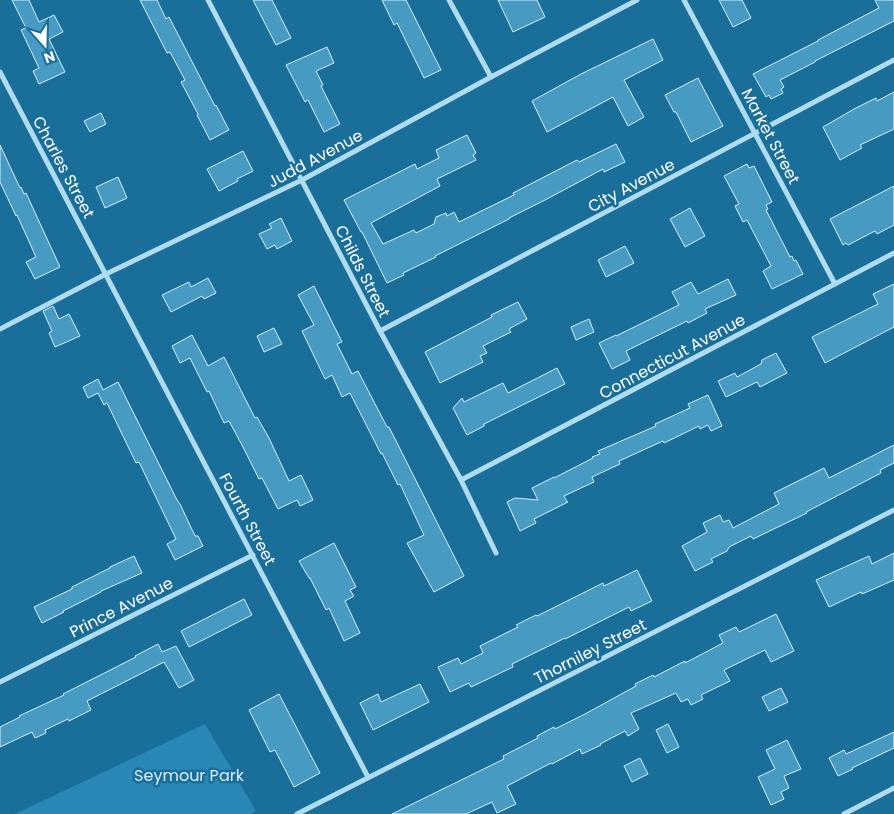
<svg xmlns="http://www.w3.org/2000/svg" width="894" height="814" font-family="Poppins,sans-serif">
<rect width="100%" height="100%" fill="#1a6e9a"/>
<path fill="#2988b7" d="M205,724L256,811L251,814H15Z"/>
<g fill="#479ac2" stroke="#d7f0fc">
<path d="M12,0H29L39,22L54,15L63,32L49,39L65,72L39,84L33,71L39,68L21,30L26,28Z"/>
<path d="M140,0H157L166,19L169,17L215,106L216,105L229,130L210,140L197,115L198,114L181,82L185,80L170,52L167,53Z"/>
<path d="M253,0H272L291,38L276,45Z"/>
<path d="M382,0H406L441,70L424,78L397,23L394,25Z"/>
<path d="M498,0H537L545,17L513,32Z"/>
<path d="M719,0H742L751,18L733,27Z"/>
<path d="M875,0H894V21L815,61V62L780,80L784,87L781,89L783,93L771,99L769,95L766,97L753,74L818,41V40L879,8Z"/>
<path d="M653,39L663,60L624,80L644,117L628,126L613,97L547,132L532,101L581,74Z"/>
<path d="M327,47L334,63L316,71L323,85L321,86L340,124L324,132L308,100L305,102L286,65Z"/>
<path d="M698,78L723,126L691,142L676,112H674L665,95Z"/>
<path d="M894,92V129L860,145L862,148L840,160L823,127L854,109L876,98L877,101Z"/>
<path d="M101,113L106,124L90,132L84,121Z"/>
<path d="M467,135L476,153L473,155L476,160L437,179L440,186L371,223L383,244L414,230L416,233L434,224L436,217L446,213L447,216L454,212L459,222L514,195L513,193L577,160L579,162L616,144L625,162L604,172L603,169L545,200L509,218V219L435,256L436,257L403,273L404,275L387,283L362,232H361L344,200L415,164L417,169L439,158L436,150Z"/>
<path d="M0,145L20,188L21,187L24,194L26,193L60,267L35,279L26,262L36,257L17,215L16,216L0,182Z"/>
<path d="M243,151L253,171L237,179L238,181L219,191L207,169Z"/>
<path d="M747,164L749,168L754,166L772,202L766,205L768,209L766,210L790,257L792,256L794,261L796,260L803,274L772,289L763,271L771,266L747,220L743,222L735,206L739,204L724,176Z"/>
<path d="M118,177L127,198L105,208L96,187Z"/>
<path d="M894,186V225L877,234L875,231L848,245L846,243L843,245L830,219Z"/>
<path d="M690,208L705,236L685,247L670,219Z"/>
<path d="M281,218L292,241L277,249L275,245L267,249L259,234L272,228L269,224Z"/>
<path d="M625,246L634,263L606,277L598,260Z"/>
<path d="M208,278L216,293L204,299L202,296L171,312L162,295L189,282L191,287Z"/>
<path d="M728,279L736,295L705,309L707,313L688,323L687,321L626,351L630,360L612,369L599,343L616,335V336L679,305L672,292L691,282L698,294Z"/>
<path d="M894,284V327L825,363L812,337L878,304L873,294Z"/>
<path d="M314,286L342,342L337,344L352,374L358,371L387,427H389L464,576L434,592L407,543L424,535L400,484L398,485L382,453L381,454L350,393L342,397L332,375L325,379L302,331L314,325L298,295Z"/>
<path d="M518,302L527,319L509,329L511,332L483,346L487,353L480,356L483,362L440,383L425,352L492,317L491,315Z"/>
<path d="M53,306L59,319L69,314L80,336L55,347L49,333L52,331L43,311Z"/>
<path d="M589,319L594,332L576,340L571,327Z"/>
<path d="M274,328L282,344L264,352L257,336Z"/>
<path d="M192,335L208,366L224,357L255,418L257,417L269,438L289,481L301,475L313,500L300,506L297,500L278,509L262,478L259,479L243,447L229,421L224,423L209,391L207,392L190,358L180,363L172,346Z"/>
<path d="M776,353L787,373L760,387L757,382L726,397L718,381L735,373L737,377L761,364L762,360Z"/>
<path d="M557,368L565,384L484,424V426L467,435L453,408L462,398L464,402L503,383L508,393Z"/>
<path d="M98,379L103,390L118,382L177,500L180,504L195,536H198L203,546L175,560L167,544L176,539L139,462L136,463L107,403L104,405L98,393L88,398L83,387Z"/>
<path d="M708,395L722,426L711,431L708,425L700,429L699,426L664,443L663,441L619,461L620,464L592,477L594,482L564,496L567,502H568L534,519L536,523L520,531L507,502L515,498L538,500L532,488L554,477V478L593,458L592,457L600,454L598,451L656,426L655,424L690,408L688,404Z"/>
<path d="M894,445V463L880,470L881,473L806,512L807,513L753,539L751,536L729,547L727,551L711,559L713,562L695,571L682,546L707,532L703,523L720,515L723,522L729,520L733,528L779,504L774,493L824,468L829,478Z"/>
<path d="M334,543L356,587L350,590L354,596L345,601L360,633L344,641L329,608L326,610L310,578H309L299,561Z"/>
<path d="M894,553V580L862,594L861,592L829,607L816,580L869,556L872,564Z"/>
<path d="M134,556L142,573L101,591V592L63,611L64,612L42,623L34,607L72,589V587L110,568V567Z"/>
<path d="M637,570L652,601L631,611L629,607L565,639V638L512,664L513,667L471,687L469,683L450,692L438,667L458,658L461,664L483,653L480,646L518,627L516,625L536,615L537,616L603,583L604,586Z"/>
<path d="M244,599L252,615L189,647L181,631Z"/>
<path d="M776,614L794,651L771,662L765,650L724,670L730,681L701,695L703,699L691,705L688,699L681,702L676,693L631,713L639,729L628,736L625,731L600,744L601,745L582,754L580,749L552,764L551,763L507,786L516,804L497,813L492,802L466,814H392L504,759L503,756L538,738L537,736L554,727L555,729L585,714L636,686L635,684L653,675L654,677L685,661V663L723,643L719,635L736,627L739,632Z"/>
<path d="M158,644L162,652L176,646L194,680L179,688L164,662L87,701L91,710L69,721L68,719L45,730L46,733L35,738L32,732L0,747V727L20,717L19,716L64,695L63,694L136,657L135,656Z"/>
<path d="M420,684L429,702L373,730L360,703L378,694L381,702Z"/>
<path d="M781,688L788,702L769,711L762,697Z"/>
<path d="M279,694L320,773L294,787L275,750L270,752L249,710Z"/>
<path d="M668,724L679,747L667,753L656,730Z"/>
<path d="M894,732V748L852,768L853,769L838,776L829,758L844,750L846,754Z"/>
<path d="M787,740L801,769L784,776L789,788L781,792L784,799L771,805L758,777L775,769L766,750Z"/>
<path d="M640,758L648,774L632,782L624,766Z"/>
</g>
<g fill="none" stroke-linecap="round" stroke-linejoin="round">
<g stroke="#b0dcf1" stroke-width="5">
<path d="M208,0L380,331L461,480L496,553"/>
<path d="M449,0L491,77"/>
<path d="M684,0L835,284"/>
<path d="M0,72L368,777"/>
<path d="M0,329L106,274L302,180L491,77L637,0"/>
<path d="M380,331L894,60"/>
<path d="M461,480L894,253"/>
<path d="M0,682L253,555"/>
<path d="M297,814L894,510"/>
<path d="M844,814L894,788"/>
</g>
</g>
<g text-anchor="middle" stroke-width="5" stroke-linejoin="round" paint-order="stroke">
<g font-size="16" fill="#fff" stroke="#1a6e9a">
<text transform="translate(771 136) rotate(62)" y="6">Market Street</text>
<text transform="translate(315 158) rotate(-28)" y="6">Judd Avenue</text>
<text transform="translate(64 167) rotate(62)" y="6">Charles Street</text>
<text transform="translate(631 185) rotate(-28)" y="6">City Avenue</text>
<text transform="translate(363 271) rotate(63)" y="6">Childs Street</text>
<text transform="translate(672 356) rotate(-28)" y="6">Connecticut Avenue</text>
<text transform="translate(248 519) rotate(62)" y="6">Fourth Street</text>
<text transform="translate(121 607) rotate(-27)" y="6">Prince Avenue</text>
<text transform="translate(590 651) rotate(-27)" y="6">Thorniley Street</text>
</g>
<g font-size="16" fill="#d7f0fc" stroke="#1a6e9a">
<text x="189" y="781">Seymour Park</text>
</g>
</g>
<g transform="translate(45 45) rotate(160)" stroke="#1a6e9a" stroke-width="4" paint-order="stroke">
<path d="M0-4L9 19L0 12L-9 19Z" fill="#ffffff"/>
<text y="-8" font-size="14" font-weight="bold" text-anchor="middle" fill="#ffffff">N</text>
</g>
</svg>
